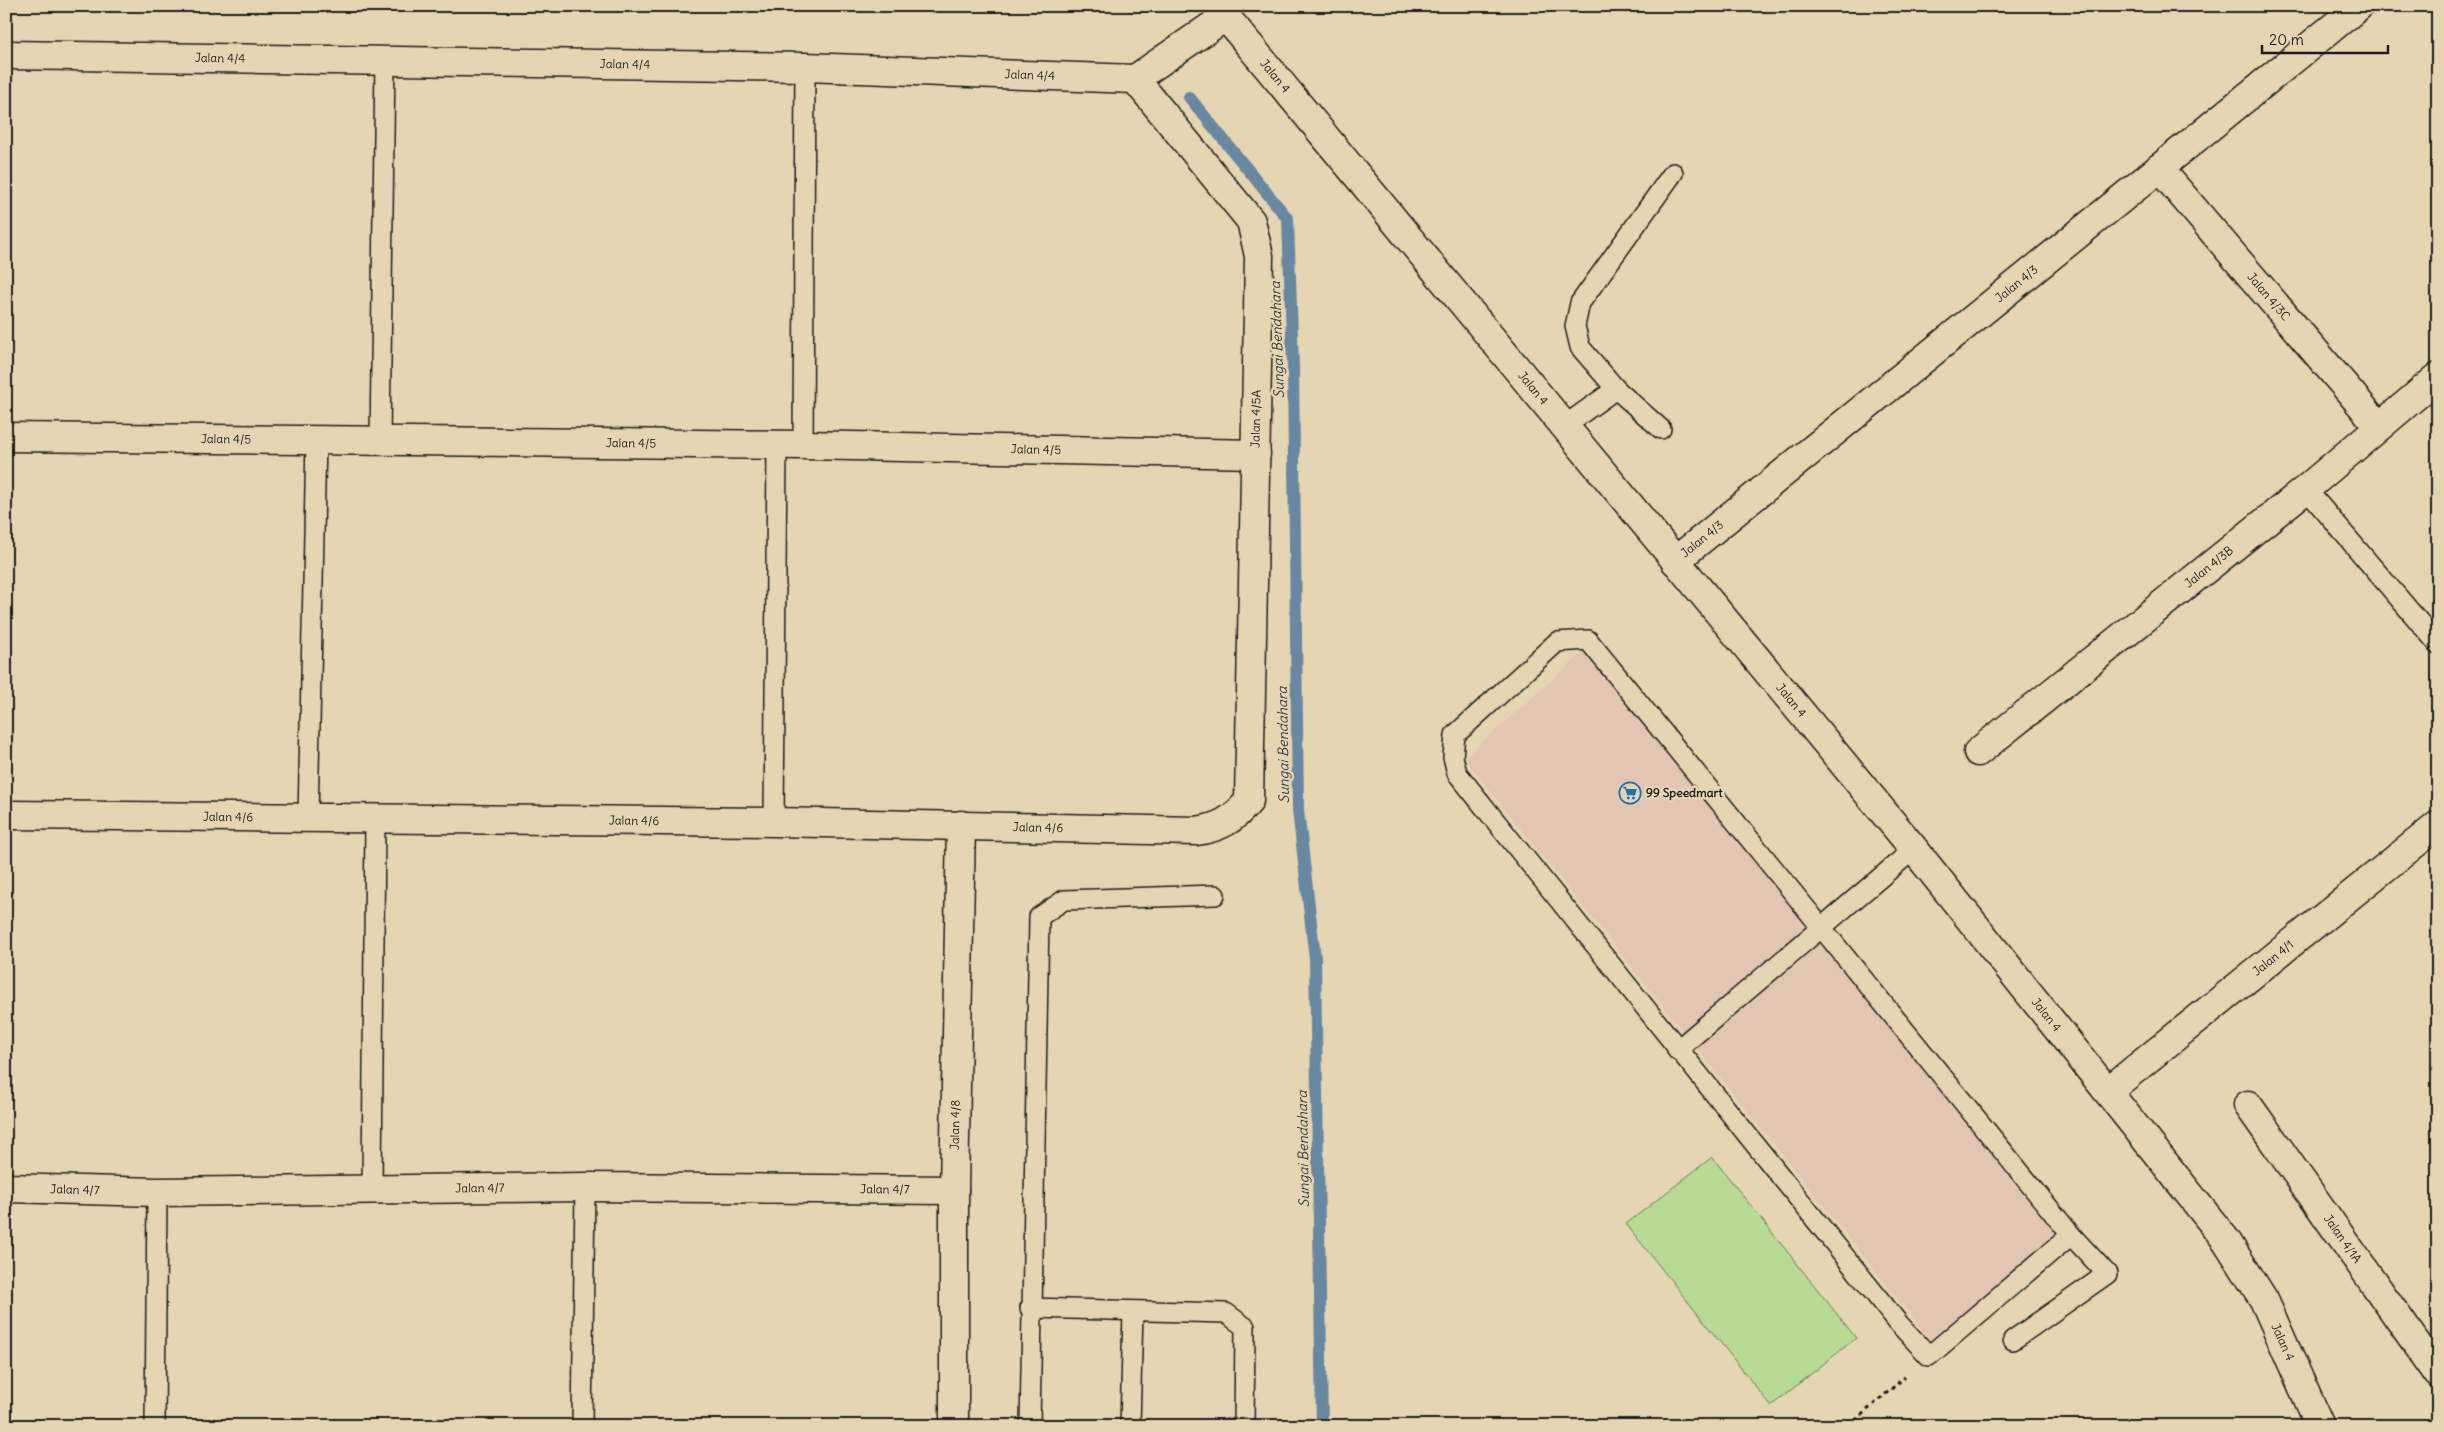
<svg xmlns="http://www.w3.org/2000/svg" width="2444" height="1432" font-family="Delius,sans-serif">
<rect width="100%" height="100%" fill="#e6d5b2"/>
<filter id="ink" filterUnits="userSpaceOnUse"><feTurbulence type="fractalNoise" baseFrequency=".02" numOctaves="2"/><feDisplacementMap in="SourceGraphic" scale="10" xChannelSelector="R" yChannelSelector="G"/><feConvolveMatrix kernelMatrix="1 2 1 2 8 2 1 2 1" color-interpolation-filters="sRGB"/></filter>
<g filter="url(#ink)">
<path fill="#e2c5b2" d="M1584,652L2055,1234L1931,1340L1464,758Z"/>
<path fill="#b7da94" stroke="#6a7b58" d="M1712,1157L1856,1338L1771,1406L1626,1224Z"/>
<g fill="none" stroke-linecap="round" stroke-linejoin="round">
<path stroke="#6887a0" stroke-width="12" d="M1189,97L1288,219L1293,367L1298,810L1315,958L1322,1426"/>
<g stroke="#1c1c1c" stroke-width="22">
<g id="lane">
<path d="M1564,426L1616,389"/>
<path d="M1661,429L1616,389L1580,347L1575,326L1580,303L1673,173"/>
<path d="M380,441L385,60"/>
<path d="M803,445L805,67"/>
<path d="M2306,489L2438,644"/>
<path d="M308,818L316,440"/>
<path d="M774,822L777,446"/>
<path d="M1677,1050L1914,849"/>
<path d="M372,1189L375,818"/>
<path d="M1030,1308L1226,1313L1245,1327L1244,1426"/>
<path d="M2013,1340L2107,1274L2071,1235L1588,640L1557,642L1455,735L1453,757L1457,773L1899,1324L1929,1356L2071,1235"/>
<path d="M155,1426L157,1192"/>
<path d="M582,1426L585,1187"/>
<path d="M1030,1426L1039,917L1064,900L1215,895"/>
<path d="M1130,1426L1133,1311"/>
</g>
</g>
<g stroke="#1c1c1c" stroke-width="31">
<g id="street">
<path id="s1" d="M6,55L805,67L1135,79L1225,17"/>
<path id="s2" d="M2159,168L2378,425"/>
<path id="s3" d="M6,437L803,445L1256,454"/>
<path id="s4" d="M1675,561L2359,6"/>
<path id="s5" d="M1978,752L2306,489L2438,377"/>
<path id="s6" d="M6,815L774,822L1196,831C1220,828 1234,819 1249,801L1259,256L1251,221L1135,79"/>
<path id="s7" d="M2108,1091L2438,825"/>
<path id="s8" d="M2248,1105L2438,1374"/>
<path id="s9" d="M6,1188L157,1192L585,1187L954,1190"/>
<path id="s10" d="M954,1426V1190L961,825"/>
</g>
</g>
<g stroke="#1c1c1c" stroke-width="31">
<g id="secondary">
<path id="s11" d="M1217,6L1914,849L2226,1240L2264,1300L2320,1426"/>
</g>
</g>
<path stroke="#1c1c1c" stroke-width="3" stroke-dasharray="4 4" stroke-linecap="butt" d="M1849,1426L1905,1377"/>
<use href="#lane" stroke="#e6d5b2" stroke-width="19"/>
<use href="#street" stroke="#e6d5b2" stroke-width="28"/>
<use href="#secondary" stroke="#e6d5b2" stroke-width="28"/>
</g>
</g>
<defs>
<g id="supermarket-ring" transform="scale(1.125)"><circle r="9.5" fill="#e6d5b2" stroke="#1f6fb2" stroke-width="1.5"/><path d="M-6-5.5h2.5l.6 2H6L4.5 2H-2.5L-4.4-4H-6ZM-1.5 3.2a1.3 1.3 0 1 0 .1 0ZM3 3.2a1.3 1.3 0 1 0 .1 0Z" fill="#1f6fb2"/></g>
</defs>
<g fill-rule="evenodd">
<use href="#supermarket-ring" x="1630" y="793"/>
</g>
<g text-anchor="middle" stroke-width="5" stroke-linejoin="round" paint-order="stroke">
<g font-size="12" fill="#1c1c1c" stroke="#e6d5b2">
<text dy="4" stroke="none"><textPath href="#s1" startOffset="214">Jalan 4/4</textPath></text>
<text dy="4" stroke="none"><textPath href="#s1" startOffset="619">Jalan 4/4</textPath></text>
<text dy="4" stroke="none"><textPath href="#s1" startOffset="1024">Jalan 4/4</textPath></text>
<text dy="4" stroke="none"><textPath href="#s11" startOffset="91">Jalan 4</textPath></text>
<text dy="4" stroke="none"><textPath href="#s4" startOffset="440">Jalan 4/3</textPath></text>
<text dy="4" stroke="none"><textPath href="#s2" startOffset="169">Jalan 4/3C</textPath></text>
<text dy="4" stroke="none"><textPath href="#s11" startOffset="496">Jalan 4</textPath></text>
<text dy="4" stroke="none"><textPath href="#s6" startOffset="1635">Jalan 4/5A</textPath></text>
<text dy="4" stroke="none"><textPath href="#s3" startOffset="220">Jalan 4/5</textPath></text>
<text dy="4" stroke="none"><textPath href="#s3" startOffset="625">Jalan 4/5</textPath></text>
<text dy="4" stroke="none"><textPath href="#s3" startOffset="1030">Jalan 4/5</textPath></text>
<text dy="4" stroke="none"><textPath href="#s4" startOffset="35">Jalan 4/3</textPath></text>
<text dy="4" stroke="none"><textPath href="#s5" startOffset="296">Jalan 4/3B</textPath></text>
<text dy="4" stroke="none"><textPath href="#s11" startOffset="901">Jalan 4</textPath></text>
<text dy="4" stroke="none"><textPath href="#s6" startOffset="222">Jalan 4/6</textPath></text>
<text dy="4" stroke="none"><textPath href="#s6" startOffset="628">Jalan 4/6</textPath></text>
<text dy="4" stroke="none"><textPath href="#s6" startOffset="1032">Jalan 4/6</textPath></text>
<text dy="4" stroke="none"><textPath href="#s7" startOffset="212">Jalan 4/1</textPath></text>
<text dy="4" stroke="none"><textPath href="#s11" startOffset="1306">Jalan 4</textPath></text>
<text dy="4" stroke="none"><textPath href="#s10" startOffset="301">Jalan 4/8</textPath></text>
<text dy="4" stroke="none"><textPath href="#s9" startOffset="474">Jalan 4/7</textPath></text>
<text dy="4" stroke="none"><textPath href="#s9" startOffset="69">Jalan 4/7</textPath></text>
<text dy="4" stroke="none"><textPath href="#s9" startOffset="879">Jalan 4/7</textPath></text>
<text dy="4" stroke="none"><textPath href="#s8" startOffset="164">Jalan 4/1A</textPath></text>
<text dy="4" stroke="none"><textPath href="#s11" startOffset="1711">Jalan 4</textPath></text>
</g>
<g font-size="12" font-weight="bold" fill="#1c1c1c" stroke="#e6d5b2" text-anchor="start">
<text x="1646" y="797">99 Speedmart</text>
</g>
<g font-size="14" font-style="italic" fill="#354048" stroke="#e6d5b2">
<text transform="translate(1277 340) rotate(-92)" y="5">Sungai Bendahara</text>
<text transform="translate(1283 745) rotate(-91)" y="5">Sungai Bendahara</text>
<text transform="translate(1303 1149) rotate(-91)" y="5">Sungai Bendahara</text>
</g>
</g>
<rect width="2444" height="1432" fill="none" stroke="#e6d5b2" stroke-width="25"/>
<rect x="12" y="12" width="2419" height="1407" fill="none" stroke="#1c1c1c" stroke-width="2" filter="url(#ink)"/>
<path d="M2262 45v8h126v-8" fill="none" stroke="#1c1c1c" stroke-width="2.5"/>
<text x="2269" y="45" font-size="15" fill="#1c1c1c" stroke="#e6d5b2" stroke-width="4" paint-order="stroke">20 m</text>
</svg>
